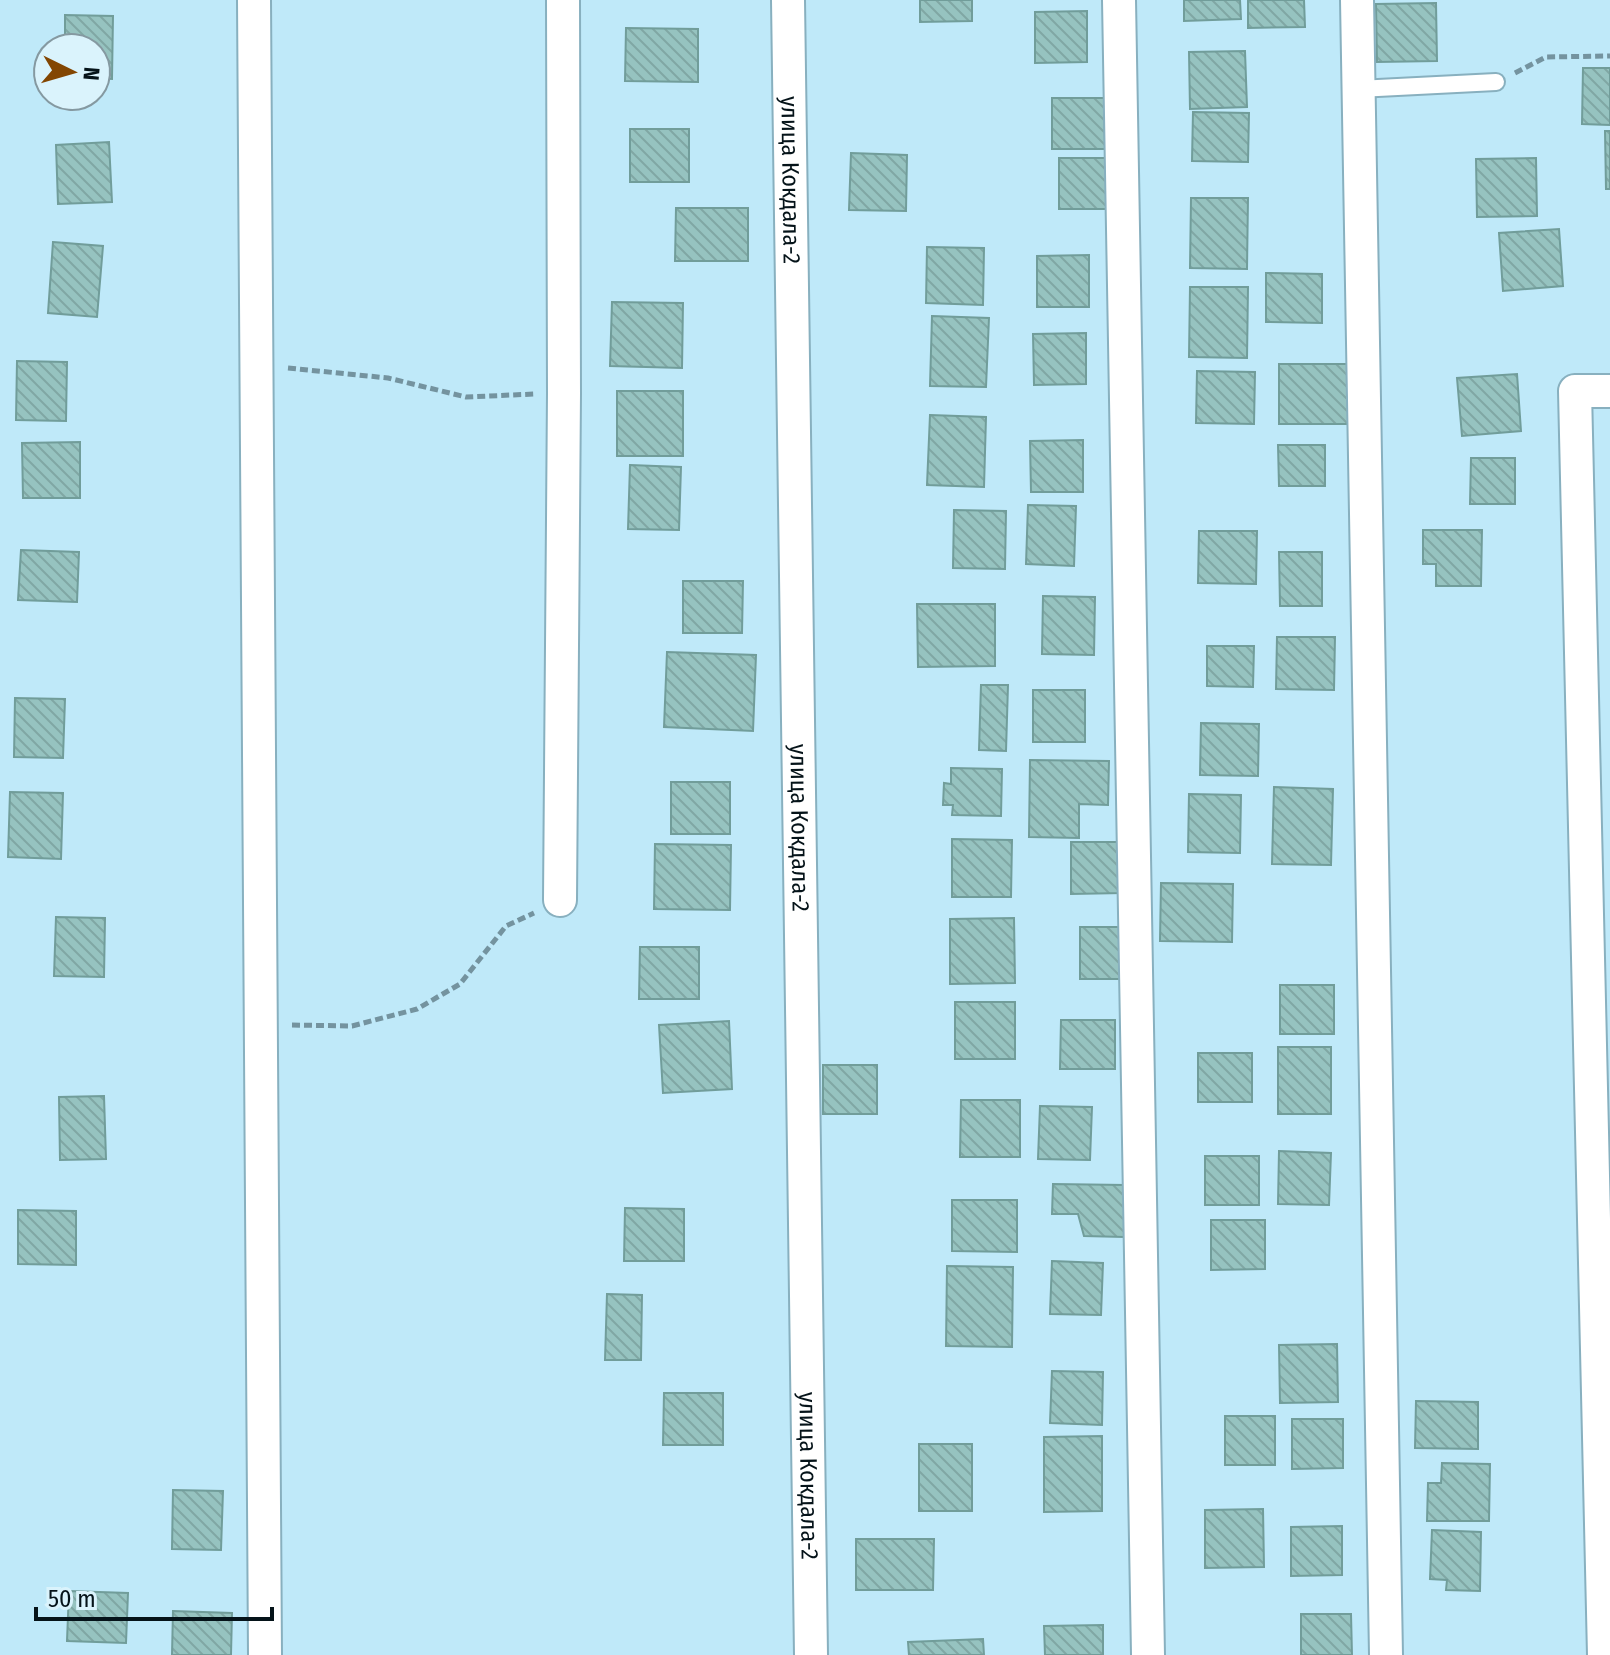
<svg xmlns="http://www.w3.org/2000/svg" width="1610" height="1655" font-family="'Fira Sans Condensed',sans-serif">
<defs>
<pattern id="building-back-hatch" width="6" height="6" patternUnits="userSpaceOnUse" patternTransform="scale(2)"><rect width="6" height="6" fill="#96c3c0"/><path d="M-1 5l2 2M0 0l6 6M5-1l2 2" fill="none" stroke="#80a7a4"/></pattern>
</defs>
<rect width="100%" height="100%" fill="#bfe9f9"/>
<g fill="url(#building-back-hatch)" stroke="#719d9a" stroke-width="2">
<path d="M920,0H972V21L920,22Z"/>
<path d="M1184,0H1240L1241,19L1184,21Z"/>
<path d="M1248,0H1304L1305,27L1248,28Z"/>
<path d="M1436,3L1437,61L1377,62L1376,4Z"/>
<path d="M1087,11V62L1035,63V12Z"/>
<path d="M65,15L113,16L112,79L96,78V48H65Z"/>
<path d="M626,28L698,29V82L625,81Z"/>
<path d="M1245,51L1247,107L1190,109L1189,52Z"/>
<path d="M1583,68H1610V125L1582,124Z"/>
<path d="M1052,98H1104L1105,149H1052Z"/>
<path d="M1193,112L1249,113L1248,162L1192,161Z"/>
<rect x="630" y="129" width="59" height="53"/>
<path d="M1605,131H1610V189H1606Z"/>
<path d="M109,142L112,202L58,204L56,145Z"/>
<path d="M851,153L907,155L906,211L849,210Z"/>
<rect x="1059" y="158" width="52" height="51"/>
<path d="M1536,158L1537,216L1477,217L1476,159Z"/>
<path d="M1191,198H1248L1247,269L1190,268Z"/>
<path d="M676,208H748V261H675Z"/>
<path d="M1559,229L1563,286L1503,291L1499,233Z"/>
<path d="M53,242L103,246L97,317L48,313Z"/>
<path d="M927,247L984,248L983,305L926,303Z"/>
<path d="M1089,255V307H1037V256Z"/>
<path d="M1266,273L1322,274V323L1266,322Z"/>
<path d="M1190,287H1248L1247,358L1189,357Z"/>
<path d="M612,302L683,303L682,368L610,366Z"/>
<path d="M932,316L989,318L986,387L930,386Z"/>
<path d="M1086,333V384L1034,385L1033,334Z"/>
<path d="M17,361L67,362L66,421L16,420Z"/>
<rect x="1279" y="364" width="74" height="60"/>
<path d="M1197,371L1255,372L1254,424L1196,423Z"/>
<path d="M1517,374L1521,431L1462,436L1457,378Z"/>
<rect x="617" y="391" width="66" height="65"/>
<path d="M930,415L986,417L984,487L927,485Z"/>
<path d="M1083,440V492H1031L1030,441Z"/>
<path d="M80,442V498H23L22,443Z"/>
<path d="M1278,445H1325V486H1279Z"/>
<path d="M1471,458H1515V504H1470Z"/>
<path d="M630,465L681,467L679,530L628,529Z"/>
<path d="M1028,505L1076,506L1074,566L1026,564Z"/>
<path d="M954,510L1006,511L1005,569L953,568Z"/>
<path d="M1423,530H1482L1481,586H1436V564H1423Z"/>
<path d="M1199,531H1257L1256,584L1198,583Z"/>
<path d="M21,550L79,552L77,602L18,600Z"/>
<path d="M1279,552H1322V606H1280Z"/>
<path d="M683,581H743L742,633H683Z"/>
<path d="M1043,596L1095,597L1094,655L1042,654Z"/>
<path d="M917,604H995V666L918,667Z"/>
<path d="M1277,637H1335L1334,690L1276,689Z"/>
<path d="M1207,646H1254L1253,687L1207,686Z"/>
<path d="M667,652L756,655L753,731L664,727Z"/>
<path d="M981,685H1008L1006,751L979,750Z"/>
<rect x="1033" y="690" width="52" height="52"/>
<path d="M15,698L65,699L63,758L14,757Z"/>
<path d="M1201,723L1259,724L1258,776L1200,775Z"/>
<path d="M1030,760L1109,761L1108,805L1079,804V838L1029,837Z"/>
<path d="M951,768L1002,769L1001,816L952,815L953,805H943L944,783L951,784Z"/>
<rect x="671" y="782" width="59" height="52"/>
<path d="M1274,787L1333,789L1331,865L1272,864Z"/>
<path d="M10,792L63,793L61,859L8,857Z"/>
<path d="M1189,794L1241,795L1240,853L1188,852Z"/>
<path d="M952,839L1012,840L1011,897H952Z"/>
<path d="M1071,842H1123V893L1071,894Z"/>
<path d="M655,844L731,845L730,910L654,909Z"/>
<path d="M1161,883L1233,884L1232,942L1160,941Z"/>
<path d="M56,917L105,918L104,977L54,976Z"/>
<path d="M1014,918L1015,983L950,984V919Z"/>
<rect x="1080" y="927" width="53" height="52"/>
<path d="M640,947H699V999H639Z"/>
<rect x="1280" y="985" width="54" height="49"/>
<rect x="955" y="1002" width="60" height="57"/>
<path d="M1061,1020H1115V1069H1060Z"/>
<path d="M729,1021L732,1089L663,1093L659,1025Z"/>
<rect x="1278" y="1047" width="53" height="67"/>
<rect x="1198" y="1053" width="54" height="49"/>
<rect x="823" y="1065" width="54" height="49"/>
<path d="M104,1096L106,1159L60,1160L59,1097Z"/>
<path d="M961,1100H1020V1157H960Z"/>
<path d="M1040,1106L1092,1107L1090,1160L1038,1159Z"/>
<path d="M1279,1151L1331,1153L1329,1205L1278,1204Z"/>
<rect x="1205" y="1156" width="54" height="49"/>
<path d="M1053,1184L1125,1185L1124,1237L1084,1236L1078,1214H1052Z"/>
<path d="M952,1200H1017V1252L952,1251Z"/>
<path d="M625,1208L684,1209V1261H624Z"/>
<path d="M18,1210L76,1211V1265L18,1264Z"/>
<path d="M1211,1220H1265V1269L1211,1270Z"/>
<path d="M1052,1261L1103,1263L1101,1315L1050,1314Z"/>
<path d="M947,1266L1013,1267L1012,1347L946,1346Z"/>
<path d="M607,1294L642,1295L641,1360H605Z"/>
<path d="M1337,1344L1338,1402L1280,1403L1279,1345Z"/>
<path d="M1052,1371L1103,1372L1102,1425L1050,1423Z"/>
<path d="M664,1393H723V1445H663Z"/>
<path d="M1416,1401L1478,1402V1449L1415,1448Z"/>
<rect x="1225" y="1416" width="50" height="49"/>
<path d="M1292,1419H1343V1468L1292,1469Z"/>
<path d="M1102,1436V1511L1044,1512V1437Z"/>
<rect x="919" y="1444" width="53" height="67"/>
<path d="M1442,1463L1490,1464L1489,1521H1427L1428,1483H1441Z"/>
<path d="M173,1490L223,1491L221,1550L172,1549Z"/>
<path d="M1263,1509L1264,1567L1205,1568V1510Z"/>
<path d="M1342,1526V1575L1291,1576V1527Z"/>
<path d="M1432,1530L1481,1532L1480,1591L1446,1590L1447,1580L1430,1579Z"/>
<path d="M856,1539H934L933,1590H856Z"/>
<path d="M69,1591L128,1593L126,1643L67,1641Z"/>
<path d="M173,1611L232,1613L231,1655H172Z"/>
<path d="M1301,1614H1351L1352,1655H1301Z"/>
<path d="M1103,1625V1655H1045L1044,1626Z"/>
<path d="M983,1639L984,1655H909L908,1642Z"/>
</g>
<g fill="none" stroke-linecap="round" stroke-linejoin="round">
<g stroke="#88b0bf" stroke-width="20">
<path id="service" d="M1358,89L1496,82"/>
</g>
<g stroke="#88b0bf" stroke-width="36">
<g id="minor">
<path d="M254,0L265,1655"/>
<path id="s1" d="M788,0L811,1655"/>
<path d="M1119,0L1148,1655"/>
<path d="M1357,0L1386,1655"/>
<path d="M560,900L564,393L563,0"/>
<path d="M1604,1655L1575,391H1610"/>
</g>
</g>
<g stroke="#74939f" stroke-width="5" stroke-dasharray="8 4" stroke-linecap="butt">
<path d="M1515,73L1546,57L1610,56"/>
<path d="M288,368L388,378L466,397L535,394"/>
<path d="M292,1025L352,1026L417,1009L460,984L506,926L534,913"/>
</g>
<use href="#service" stroke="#fff" stroke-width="16"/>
<use href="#minor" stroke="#fff" stroke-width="32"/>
</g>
<g text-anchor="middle" stroke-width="6" stroke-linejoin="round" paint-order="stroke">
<g font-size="24" fill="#051319" stroke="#daf3fc">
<text dy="8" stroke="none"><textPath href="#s1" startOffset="180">улица Кокдала-2</textPath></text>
<text dy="8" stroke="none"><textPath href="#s1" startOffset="828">улица Кокдала-2</textPath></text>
<text dy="8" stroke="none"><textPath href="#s1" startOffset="1476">улица Кокдала-2</textPath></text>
</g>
</g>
<g transform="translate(72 72) rotate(95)"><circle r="38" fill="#daf3fc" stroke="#8599a1" stroke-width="2"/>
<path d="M0-6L14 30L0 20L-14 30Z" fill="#834602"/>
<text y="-12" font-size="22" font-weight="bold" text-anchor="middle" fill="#051319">N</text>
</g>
<path d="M36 1607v12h236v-12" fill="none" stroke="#051319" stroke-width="4"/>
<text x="48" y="1607" font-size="24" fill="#051319" stroke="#daf3fc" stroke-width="6" paint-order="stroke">50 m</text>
</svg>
